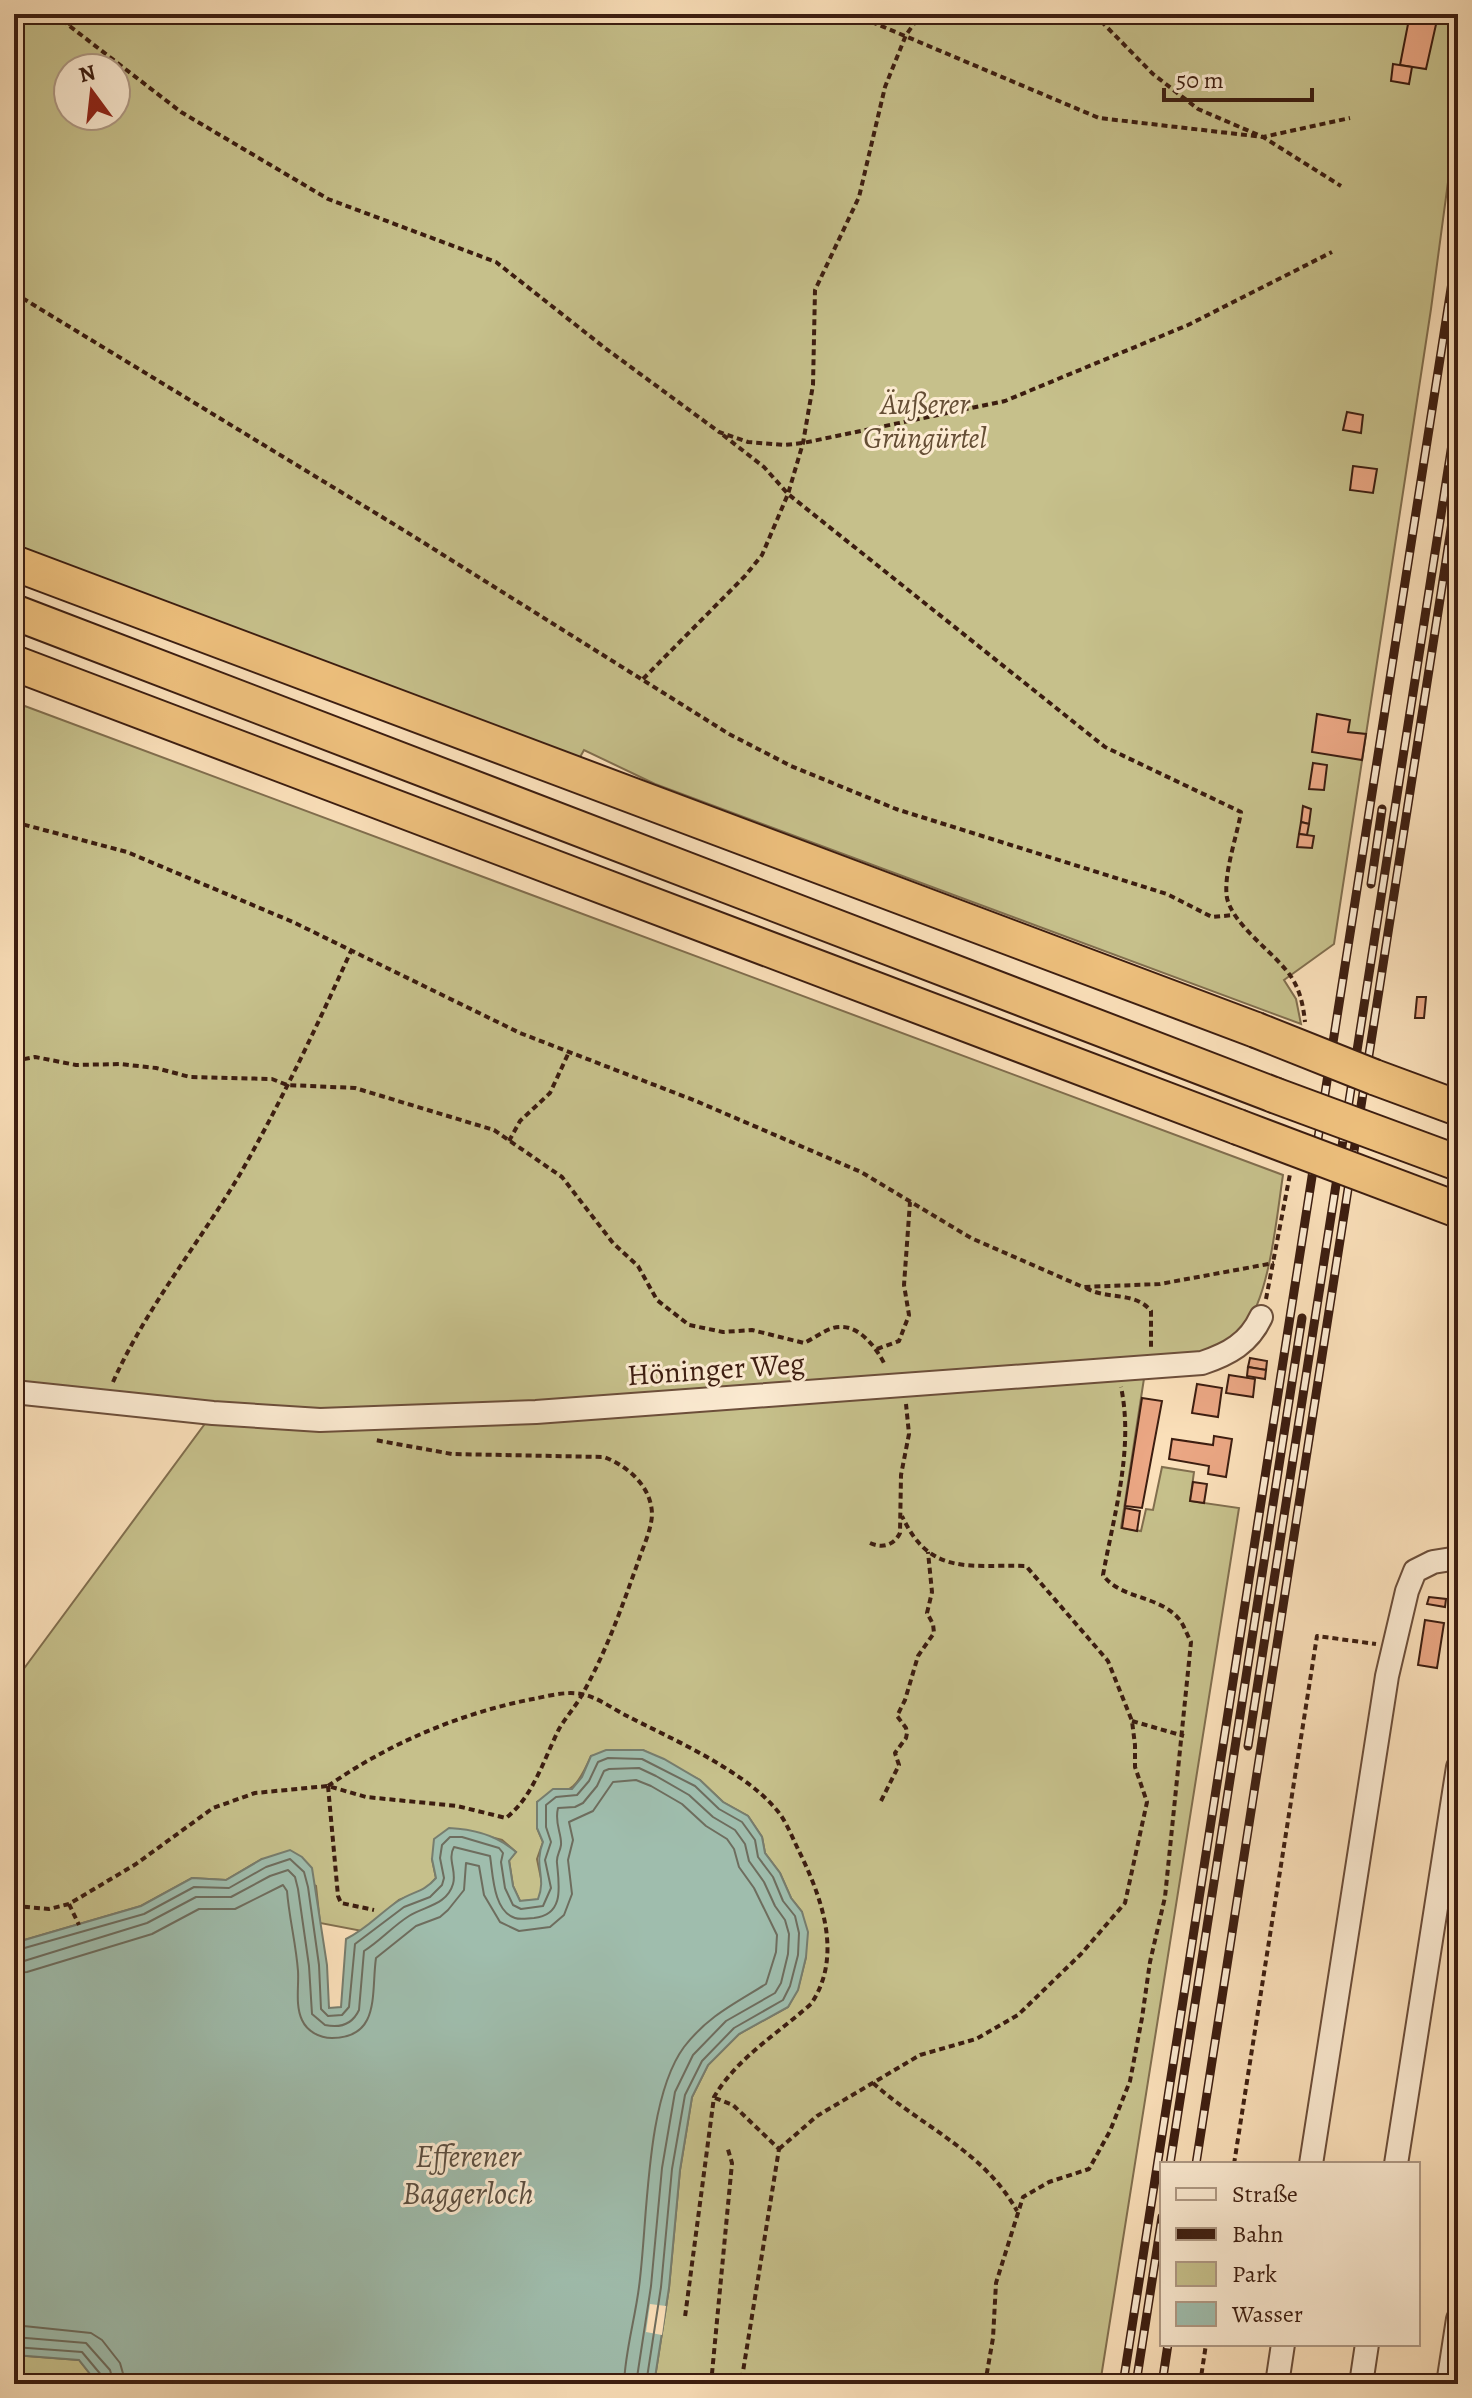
<svg xmlns="http://www.w3.org/2000/svg" width="1472" height="2398" font-family="Alegreya,serif">
<rect width="100%" height="100%" fill="#fbe0ba"/>
<filter id="stains"><feTurbulence type="fractalNoise" baseFrequency=".0025" numOctaves="4"/><feColorMatrix values="0 0 0 0 .2 0 0 0 0 .09 0 0 0 0 .02 0 0 0 .5 -.17"/></filter>
<radialGradient id="worn" r=".72"><stop offset=".6" stop-color="#630" stop-opacity="0"/><stop offset="1" stop-color="#630" stop-opacity=".3"/></radialGradient>
<g fill="#c6c08b" stroke="#816e4e" stroke-width="2" fill-rule="evenodd">
<path d="M14,14H1458V102L1455,130L1431,309L1334,944L1284,980L1296,999L1301,1024L655,784L584,750L579,759L14,546ZM68,68H116V116H68Z"/>
<path d="M14,702L1283,1175C1277,1213 1270,1298 1244,1327C1233,1339 1216,1346 1202,1354L665,1396L321,1410L209,1403L14,1384Z"/>
<path d="M1145,1372L1121,1528L1141,1531L1146,1509L1153,1510L1162,1467L1194,1472L1190,1501L1239,1508L1100,2384H654L669,2288L680,2170L692,2097L708,2065L739,2034L788,2007L798,1989L806,1957L802,1912L791,1898L780,1873L765,1853L762,1837L748,1816L723,1802L700,1780L643,1750L591,1756C576,1791 572,1790 537,1802V1828L543,1842L537,1859L543,1888L538,1900L520,1901L513,1886L509,1860L516,1852L502,1840L487,1836L432,1859L436,1878L426,1890L399,1900L362,1931L320,1923L316,1886L262,1859L226,1880L192,1878L141,1906L14,1943V1682L207,1421Z"/>
<path d="M14,2355L79,2360L98,2384H14Z"/>
</g>
<path fill="#9fbdad" stroke="#777d6e" stroke-width="2" d="M606,1750H643L664,1759L700,1780L723,1802L748,1816L762,1837L765,1853L780,1873L791,1898L802,1912L808,1932L806,1957L798,1990L788,2007L739,2034L708,2065L692,2097L680,2170L669,2288L654,2384H98L79,2360L14,2355V1943L141,1906L192,1878L226,1880L262,1859L290,1850L302,1857L312,1868L327,1965L329,2008L341,2007L346,1939C367,1929 380,1913 398,1901C413,1891 423,1893 436,1878L432,1859L434,1839L449,1828C473,1829 498,1836 516,1852L509,1861L513,1886L520,1901L538,1899C547,1876 533,1867 543,1842L537,1828V1802L553,1789H572L582,1777L591,1756Z"/>
<path fill="#fbe0ba" d="M650,2304L666,2306L662,2335L646,2332Z"/>
<g fill="none" stroke-linecap="round" stroke-linejoin="round">
<g stroke="#6e6d5e" stroke-width="2">
<path d="M14,1951L144,1914L194,1887L229,1888L266,1867L290,1859L304,1872L308,1887L319,1965L321,2009L328,2016L342,2015L349,2007L355,1944L404,1907L430,1897L442,1885L444,1878L440,1858L442,1845L450,1837H462L499,1848L503,1853L501,1862L505,1888L513,1905L521,1909L543,1906L551,1888L545,1860L551,1842L546,1827V1805L556,1797L577,1795L589,1781L598,1762L608,1758L642,1759L695,1786L719,1809L742,1822L755,1840L758,1857L773,1877L783,1901L795,1916L799,1933L798,1955L790,1986L783,2000L734,2028L702,2061L685,2095L672,2169L661,2287L646,2384"/>
<path d="M14,1961H24L147,1923L196,1897H231L270,1876L288,1870L295,1877L298,1889L309,1966L312,2014L325,2025C339,2028 352,2025 359,2010L364,1951C380,1941 393,1926 409,1916C425,1906 447,1905 453,1884C457,1871 447,1859 454,1847L490,1856C493,1874 493,1911 515,1918C521,1920 528,1918 534,1918C565,1915 559,1885 557,1863C556,1856 560,1852 561,1845C562,1833 554,1824 558,1808L575,1807L583,1803L597,1786L604,1771L609,1769L639,1768L656,1776L689,1795L713,1817L735,1830L745,1844L749,1861L764,1882L775,1906L785,1920L789,1934L788,1954L781,1983L775,1993L726,2021L693,2055L675,2092L662,2168L651,2286L636,2384"/>
<path d="M14,1973L27,1972L152,1934L199,1909H235L283,1885L287,1891C289,1917 296,1944 298,1971C299,1986 295,2005 302,2020C307,2031 319,2038 332,2038C381,2038 371,1992 376,1958L416,1926L440,1917L448,1910L464,1890L466,1863L479,1866L484,1895L500,1922L519,1931L550,1927L564,1915L572,1894L568,1860L573,1840L569,1822L593,1811L613,1782L636,1780L651,1786L682,1804L706,1826L727,1839L734,1849L739,1867L754,1888L777,1935L776,1952L766,1984C734,2004 708,2016 684,2047C645,2100 648,2221 639,2287C635,2319 625,2352 624,2384"/>
<path d="M14,2325L91,2333L102,2340L120,2363L126,2384"/>
<path d="M14,2337L86,2343L110,2370L114,2384"/>
<path d="M14,2347L82,2352L102,2376L104,2384"/>
</g>
</g>
<g fill="#eba784" stroke="#3c1d10" stroke-width="2">
<path d="M1410,14L1437,20L1426,69L1400,65Z"/>
<path d="M1414,14H1439L1437,20Z"/>
<path d="M1393,64L1412,67L1409,84L1391,81Z"/>
<path d="M1347,412L1363,415L1361,433L1343,430Z"/>
<path d="M1353,466L1377,469L1373,493L1350,490Z"/>
<path d="M1317,714L1350,720L1348,732L1366,734L1362,760L1312,752Z"/>
<path d="M1313,763L1327,765L1324,790L1309,789Z"/>
<path d="M1303,806L1311,809L1309,824L1301,822Z"/>
<path d="M1301,822L1309,824L1307,835L1299,834Z"/>
<path d="M1299,834L1314,836L1312,848L1297,847Z"/>
<path d="M1417,997H1426L1424,1018H1415Z"/>
<path d="M1250,1358L1267,1361L1266,1370L1248,1367Z"/>
<path d="M1248,1367L1266,1370L1265,1379L1247,1376Z"/>
<path d="M1229,1375L1255,1379L1253,1397L1226,1393Z"/>
<path d="M1197,1384L1222,1388L1218,1417L1192,1413Z"/>
<path d="M1142,1398L1162,1401L1142,1508L1125,1506Z"/>
<path d="M1214,1436L1232,1439L1226,1477L1208,1474L1209,1466L1169,1459L1172,1439L1213,1445Z"/>
<path d="M1193,1482L1207,1484L1204,1503L1190,1501Z"/>
<path d="M1125,1508L1140,1511L1137,1531L1122,1528Z"/>
<path d="M1429,1597L1446,1599L1445,1607L1427,1604Z"/>
<path d="M1425,1620L1444,1623L1437,1668L1418,1665Z"/>
</g>
<g fill="none" stroke-linecap="round" stroke-linejoin="round">
<g stroke="#6c4e3a" stroke-width="26">
<g id="minor">
<path d="M14,1392L213,1413L320,1420L536,1412L1202,1363C1229,1354 1249,1343 1261,1317"/>
<path d="M1311,2164L1387,1676L1407,1591L1415,1571L1433,1562L1458,1558"/>
<path d="M1396,2164L1458,1767"/>
<path d="M1277,2384L1283,2344"/>
<path d="M1361,2384L1367,2344"/>
<path d="M1448,2384L1458,2319"/>
</g>
</g>
<g stroke="#3c1d10" stroke-width="38">
<g id="highway">
<path d="M14,563L1256,1030"/>
<path d="M14,612L1274,1095"/>
<path d="M14,663L1238,1127"/>
<path d="M1374,1077L1458,1108"/>
</g>
</g>
<g stroke="#3c1d10" stroke-width="4" stroke-dasharray="6 4" stroke-linecap="butt">
<path d="M54,14L181,112L328,199L496,262L605,348L719,432L748,442L784,445L803,443L1005,401L1188,325L1332,252"/>
<path d="M853,14L1099,118L1263,137L1350,118"/>
<path d="M1094,14L1153,74L1198,109L1263,137L1341,186"/>
<path d="M68,24L112,14"/>
<path d="M14,293L405,531L729,734L791,766L896,809L1167,894L1212,917L1234,915"/>
<path d="M723,435L764,467L788,494L1105,747L1241,812C1237,836 1223,875 1227,898C1233,924 1269,949 1286,970C1299,985 1303,1003 1305,1022"/>
<path d="M643,679L745,576L762,555L788,494L803,443L813,385L815,290L859,197L885,87L906,35L921,14"/>
<path d="M14,822L127,852L293,922L520,1033L696,1101L861,1172L971,1238L1083,1287L1160,1284L1274,1263"/>
<path d="M14,1061L35,1057L76,1065L120,1064L156,1068L190,1077L272,1079L287,1085L355,1088L494,1130L562,1177L613,1243L638,1266L657,1300L689,1325L723,1332L752,1330L804,1343C813,1339 823,1331 833,1328C857,1321 876,1347 885,1365"/>
<path d="M509,1141L520,1121L550,1093L569,1052"/>
<path d="M1086,1288C1106,1300 1135,1291 1151,1311V1347"/>
<path d="M1266,1299L1290,1174"/>
<path d="M877,1349L899,1341L909,1315L904,1285L910,1202"/>
<path d="M113,1382C147,1306 201,1241 243,1169C283,1098 318,1024 351,951"/>
<path d="M870,1543C883,1549 894,1545 900,1533L901,1475L909,1434L906,1404"/>
<path d="M1132,1721L1184,1736"/>
<path d="M328,1786C388,1744 460,1713 533,1699C548,1696 566,1691 581,1694C595,1696 612,1708 625,1715C670,1738 741,1769 774,1807C785,1818 791,1835 798,1849C821,1896 844,1955 811,2004C777,2034 737,2058 714,2097L685,2317"/>
<path d="M328,1786L338,1896L341,1903L374,1910"/>
<path d="M881,1801L899,1765L895,1753L906,1738L907,1733L906,1728L897,1716L905,1700L918,1656L934,1633L933,1624L927,1613L932,1592L928,1552"/>
<path d="M69,1904L79,1925"/>
<path d="M14,1906L49,1909L69,1904L136,1864L213,1808L255,1793L328,1786L366,1797L457,1806L506,1818C533,1797 544,1759 559,1729C566,1717 576,1706 583,1693C606,1652 622,1607 638,1562C643,1547 651,1531 652,1515C652,1487 628,1466 604,1457L452,1454L375,1440"/>
<path d="M14,1928L20,1907"/>
<path d="M873,2083C922,2127 984,2151 1017,2211"/>
<path d="M715,2098L733,2105L779,2149L741,2384"/>
<path d="M779,2149L817,2116L920,2055L976,2039L1018,2015L1081,1954L1125,1903L1147,1802L1135,1767V1745L1132,1721L1108,1661L1026,1566C970,1564 930,1577 902,1516"/>
<path d="M1234,2164L1317,1636L1376,1644"/>
<path d="M711,2384L732,2163L727,2146"/>
<path d="M985,2384L993,2338L996,2283L1023,2197L1049,2182L1089,2169L1110,2131L1130,2081L1142,2018L1150,1962L1165,1897L1191,1642C1187,1635 1184,1625 1179,1619C1159,1595 1120,1599 1103,1575C1114,1514 1134,1449 1121,1387"/>
<path d="M1200,2384L1206,2344"/>
</g>
<use href="#minor" stroke="#fcebd2" stroke-width="22"/>
<use href="#highway" stroke="#eec07d" stroke-width="34"/>
<g stroke="#3c1d10" stroke-width="9">
<g id="rail">
<path d="M1371,884L1382,809"/>
<path d="M1248,1746L1458,406"/>
<path d="M1170,2164L1302,1318"/>
<path d="M1196,2164L1458,484"/>
<path d="M1123,2384L1458,244"/>
<path d="M1136,2384L1162,2217"/>
<path d="M1162,2384L1168,2344"/>
</g>
</g>
<use href="#rail" stroke="#fcebd2" stroke-width="6" stroke-dasharray="18" stroke-linecap="butt"/>
<g stroke="#3c1d10" stroke-width="38" stroke-linecap="butt">
<g id="highway-bridge">
<path d="M1256,1030L1374,1077"/>
<path d="M1274,1095L1458,1163"/>
<path d="M1238,1127L1458,1210"/>
</g>
</g>
<use href="#highway-bridge" stroke="#eec07d" stroke-width="34"/>
</g>
<g text-anchor="middle" stroke-width="6" stroke-linejoin="round" paint-order="stroke">
<g font-size="30" font-style="italic" fill="#654e35" stroke="#fcebd2">
<text x="925" y="414">Äußerer<tspan x="925" dy="34">Grüngürtel</tspan></text>
</g>
<g font-size="30" fill="#3c1d10" stroke="#fcebd2">
<text transform="translate(716 1369) rotate(-4)" y="10">Höninger Weg</text>
</g>
<g font-size="32" font-style="italic" fill="#5a4d3f" stroke="#fcebd2">
<text x="468" y="2167">Efferener<tspan x="468" dy="37">Baggerloch</tspan></text>
</g>
</g>
<rect width="1472" height="2398" fill="none" stroke="#fbe0ba" stroke-width="48"/>
<rect x="16" y="16" width="1440" height="2366" fill="none" stroke="#3c1d10" stroke-width="4"/>
<rect x="24" y="24" width="1424" height="2350" fill="none" stroke="#3c1d10" stroke-width="2"/>
<rect x="1160" y="2162" width="260" height="184" fill="#fcebd2" stroke="#af9984" stroke-width="2"/>
<rect x="1176" y="2188" width="40" height="12" fill="#fcebd2" stroke="#af9984" stroke-width="2"/>
<text x="1232" y="2202" font-size="24" fill="#3c1d10">Straße</text>
<rect x="1176" y="2228" width="40" height="12" fill="#3c1d10" stroke="#af9984" stroke-width="2"/>
<text x="1232" y="2242" font-size="24" fill="#3c1d10">Bahn</text>
<rect x="1176" y="2262" width="40" height="24" fill="#c6c08b" stroke="#af9984" stroke-width="2"/>
<text x="1232" y="2282" font-size="24" fill="#3c1d10">Park</text>
<rect x="1176" y="2302" width="40" height="24" fill="#9fbdad" stroke="#af9984" stroke-width="2"/>
<text x="1232" y="2322" font-size="24" fill="#3c1d10">Wasser</text>
<g transform="translate(92 92) rotate(345)"><circle r="38" fill="#fcebd2" stroke="#af9984" stroke-width="2"/>
<path d="M0-6L14 30L0 20L-14 30Z" fill="#8f2418"/>
<text y="-12" font-size="22" font-weight="bold" text-anchor="middle" fill="#3c1d10">N</text>
</g>
<path d="M1164 88v12h148v-12" fill="none" stroke="#3c1d10" stroke-width="4"/>
<text x="1176" y="88" font-size="24" fill="#3c1d10" stroke="#fcebd2" stroke-width="6" paint-order="stroke">50 m</text>
<rect width="100%" height="100%" filter="url(#stains)"/>
<rect width="100%" height="100%" fill="url(#worn)"/>
</svg>
